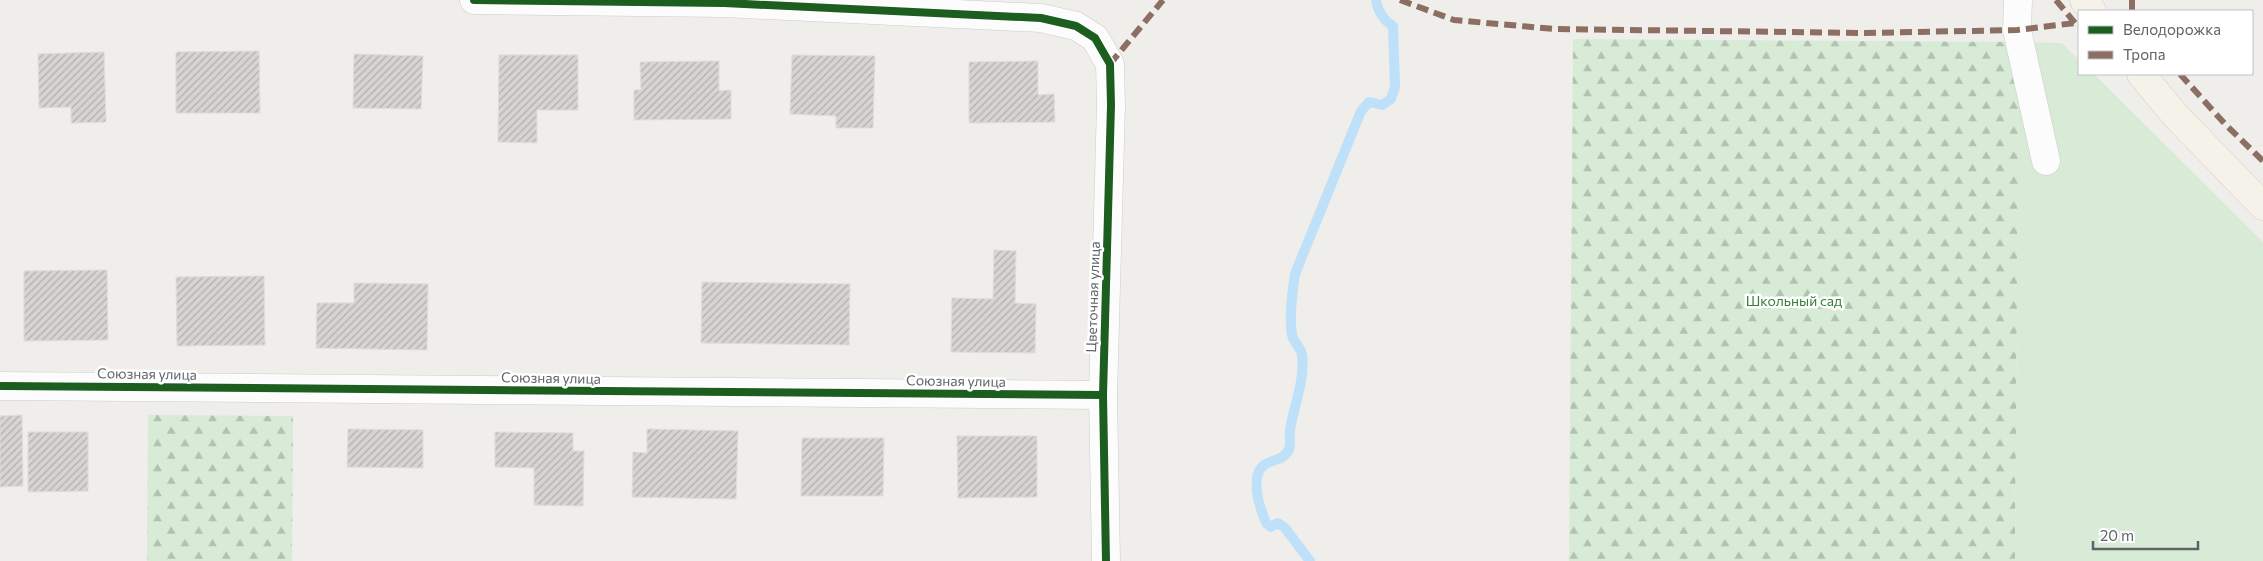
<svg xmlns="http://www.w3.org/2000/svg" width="2263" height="561" font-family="Commissioner,sans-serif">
<defs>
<pattern id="forest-firs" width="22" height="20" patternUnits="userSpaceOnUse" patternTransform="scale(1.25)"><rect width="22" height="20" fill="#d8ebd6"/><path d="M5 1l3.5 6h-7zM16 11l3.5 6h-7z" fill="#b2c2b1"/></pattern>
<pattern id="building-hatch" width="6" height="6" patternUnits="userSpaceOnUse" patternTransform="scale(1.25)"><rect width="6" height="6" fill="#d6d5d3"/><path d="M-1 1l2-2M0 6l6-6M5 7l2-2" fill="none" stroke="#b1b0af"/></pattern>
</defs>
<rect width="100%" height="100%" fill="#efeeea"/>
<g fill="url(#forest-firs)">
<path d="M1573,39L2019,42L2015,561H1569Z"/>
<path d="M148,415L293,416L292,561H147Z"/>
</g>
<path fill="#d8ebd6" d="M2019,42L2062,43L2079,60V74H2094L2263,242V561H2015Z"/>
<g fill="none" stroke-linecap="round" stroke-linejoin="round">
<path stroke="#bfe0f9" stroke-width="10" d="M1310,561L1285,528L1278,523L1271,527L1266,523C1260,508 1249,477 1264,465C1272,459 1284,461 1289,449C1291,444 1289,436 1290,430C1294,404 1305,382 1302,355C1301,348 1294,343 1292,335C1289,316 1292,294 1295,274L1361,111L1369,102L1382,105L1391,99L1395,87L1393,26C1383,20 1378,12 1376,0"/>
</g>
<g fill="url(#building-hatch)" stroke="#deddd9">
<path d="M259,51L260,113H176V52Z"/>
<path d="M104,52L106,122L71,123V107L39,108L38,54Z"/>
<path d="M354,54L423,56L421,109L353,108Z"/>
<path d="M499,55H578V110H537V143L498,142Z"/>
<path d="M792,55L875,56L873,128H836V116L790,114Z"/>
<path d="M719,61V91L731,90V119L634,120V90H641L640,62Z"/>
<path d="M1038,61V95L1054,94L1055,122L969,123V62Z"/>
<path d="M994,250L1016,251L1015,303L1036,304L1035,353L951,352L952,298L993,299Z"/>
<path d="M107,270L108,340L24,341V271Z"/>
<path d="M264,276L265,345L177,346L176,277Z"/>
<path d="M702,282L850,284L849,345L701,343Z"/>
<path d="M354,283L428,284L427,350L316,348L317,303H354Z"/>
<path d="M22,415L23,486L0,487V416Z"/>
<path d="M348,429L423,430V468L347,467Z"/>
<path d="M647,429L738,431L736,499L632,497L633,452L647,453Z"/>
<path d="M28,432H88V491L28,492Z"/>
<path d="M495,432L573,433V451H584L583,506L534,505V468L495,467Z"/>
<path d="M957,436H1037V497L958,498Z"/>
<path d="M802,438H884L883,496H801Z"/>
</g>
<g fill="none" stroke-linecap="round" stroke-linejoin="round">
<g stroke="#cbcccc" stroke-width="29">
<g id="minor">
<path d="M474,0L724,3L1041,18L1076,26L1095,38L1110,64L1111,105L1103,395L1106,561"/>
<path d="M2018,0L2017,30L2046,161"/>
<path d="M0,386L1103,395"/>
</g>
</g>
<g stroke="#d7ceb8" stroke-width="29">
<g id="major">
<path d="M2084,0L2092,11"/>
<path d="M2141,74L2175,115L2263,206"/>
</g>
</g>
<use href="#minor" stroke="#fdfcfc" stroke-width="28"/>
<use href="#major" stroke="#f4f2e9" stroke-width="28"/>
<g stroke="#8d6e63" stroke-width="6" stroke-dasharray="12 6" stroke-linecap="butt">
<path d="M1400,0L1454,20L1554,29L1866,33L2017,30L2075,23"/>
<path d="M2056,0L2075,23"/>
<path d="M2132,0V11"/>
<path d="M1110,64L1163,0"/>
<path d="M2180,74L2225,124L2263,161"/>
</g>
<g stroke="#fff" stroke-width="11">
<g id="cycleway">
<path d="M474,0L724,3L1041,18L1076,26L1095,38L1110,64L1111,105L1103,395L1106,561"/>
<path d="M0,386L1103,395"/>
</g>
</g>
<use href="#cycleway" stroke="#1b5e20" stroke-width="8"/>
</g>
<g text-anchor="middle" stroke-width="5" stroke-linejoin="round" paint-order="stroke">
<g font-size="14" fill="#5f6368" stroke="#fff">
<text transform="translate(1093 297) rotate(-88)" y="5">Цветочная улица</text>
<text transform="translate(147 374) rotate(1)" y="5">Союзная улица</text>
<text transform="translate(551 378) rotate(1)" y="5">Союзная улица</text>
<text transform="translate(956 381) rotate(1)" y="5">Союзная улица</text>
</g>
<g font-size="14" fill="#348238" stroke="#fff">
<text x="1794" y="306">Школьный сад</text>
</g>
</g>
<rect x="2078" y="10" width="175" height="65" fill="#ffffff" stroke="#bfc1c3"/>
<rect x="2088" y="26" width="25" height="8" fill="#1b5e20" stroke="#bfc1c3"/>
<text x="2123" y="35" font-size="15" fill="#5f6368">Велодорожка</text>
<rect x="2088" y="51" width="25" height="8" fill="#8d6e63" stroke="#bfc1c3"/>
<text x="2123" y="60" font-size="15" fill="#5f6368">Тропа</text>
<path d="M2093 541v8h105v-8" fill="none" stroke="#5f6368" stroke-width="2.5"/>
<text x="2100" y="541" font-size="15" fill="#5f6368" stroke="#ffffff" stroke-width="4" paint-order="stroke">20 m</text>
</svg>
